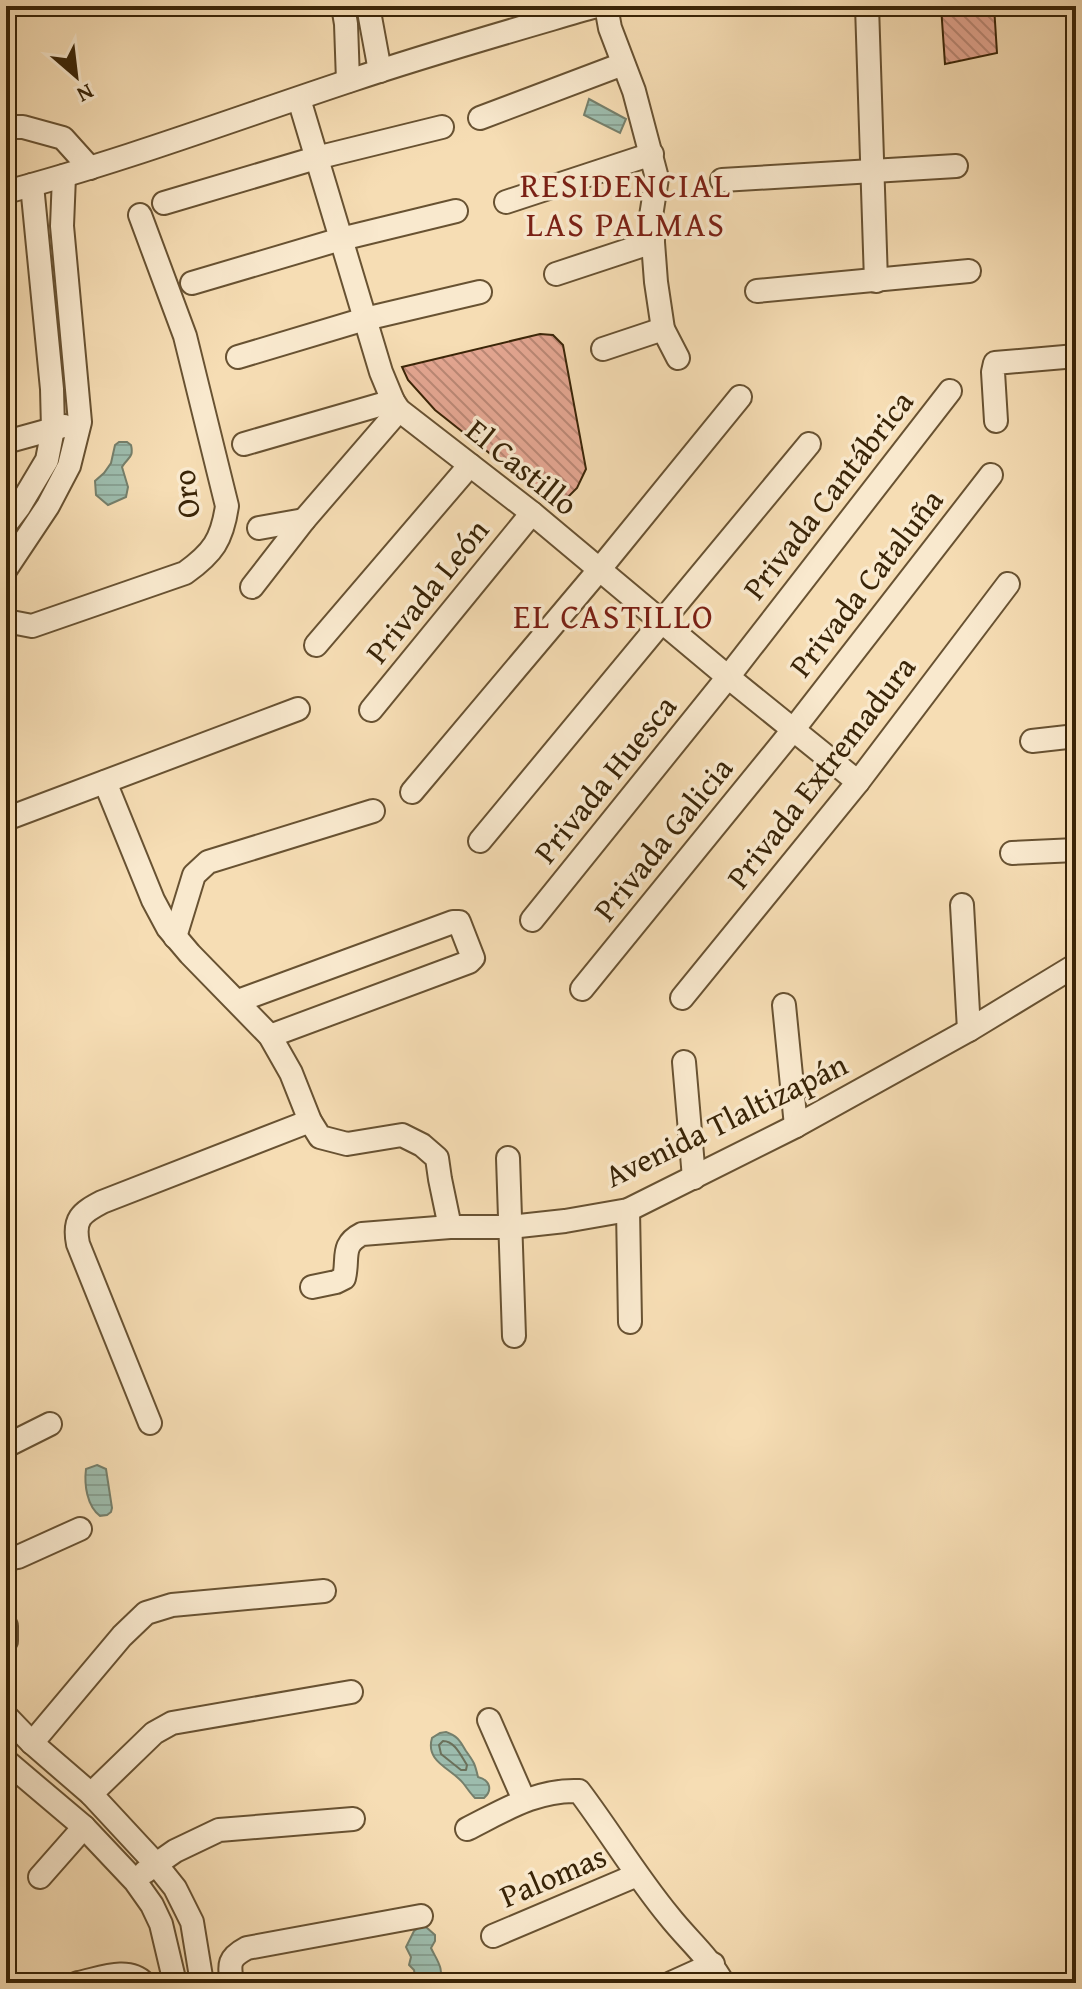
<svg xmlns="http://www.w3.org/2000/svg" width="1082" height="1989" font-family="'Gentium Book Plus',serif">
<defs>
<pattern id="water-rules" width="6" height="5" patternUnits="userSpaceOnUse" patternTransform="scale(2)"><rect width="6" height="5" fill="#9dbcad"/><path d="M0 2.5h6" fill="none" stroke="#88a193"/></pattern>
<pattern id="building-back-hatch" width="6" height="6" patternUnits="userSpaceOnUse" patternTransform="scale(2)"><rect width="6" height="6" fill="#e5a793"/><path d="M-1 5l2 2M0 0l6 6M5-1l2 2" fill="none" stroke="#bb8876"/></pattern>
</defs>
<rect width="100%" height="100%" fill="#f6ddb4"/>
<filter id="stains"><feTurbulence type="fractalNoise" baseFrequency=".0025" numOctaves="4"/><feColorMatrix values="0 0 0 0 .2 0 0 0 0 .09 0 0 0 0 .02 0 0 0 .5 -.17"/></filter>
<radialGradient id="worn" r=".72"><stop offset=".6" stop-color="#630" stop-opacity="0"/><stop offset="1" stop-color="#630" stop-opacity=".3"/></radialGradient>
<g fill="url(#water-rules)" stroke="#757f6b" stroke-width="2">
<path d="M589,99L626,119L620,133L584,115Z"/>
<path d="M119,442H127L131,445C134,458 128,457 122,467L128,487L126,497L108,505L96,495L95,481L104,473L111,463L115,445Z"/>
<path d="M97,1465L106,1469L112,1508L111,1512L107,1515L100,1516C87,1506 84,1485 86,1469Z"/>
<path d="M446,1732C458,1736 460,1741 466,1751C474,1762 475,1764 478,1777C490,1780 493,1790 484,1798H475C470,1793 467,1788 463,1783C451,1768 425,1762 432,1738L440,1733Z"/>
<path d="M420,1927H426L435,1935V1941L431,1948C436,1959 446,1970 438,1983H416L414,1970L409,1965L411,1957L406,1947L414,1931Z"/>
</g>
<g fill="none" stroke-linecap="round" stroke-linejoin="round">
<path stroke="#6b705a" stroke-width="2" d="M443,1741C455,1741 461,1756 467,1765L466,1770H461L441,1754L439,1745Z"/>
</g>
<g fill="url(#building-back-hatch)" stroke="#392407" stroke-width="2">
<path d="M941,6H994L997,53L945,64Z"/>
<path d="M540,334L553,335L563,345L586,469L577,488L566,499L542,495L435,410L408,380L402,367Z"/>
</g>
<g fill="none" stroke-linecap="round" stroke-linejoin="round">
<g stroke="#685232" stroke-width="26">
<g id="minor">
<path d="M343,6L346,24L348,81"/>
<path d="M368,6L380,71"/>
<path d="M606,6L610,28L634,91L657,178L651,216L656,282L663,329L678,358"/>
<path d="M867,6L876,281"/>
<path d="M299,99L381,372L393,401L399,410L532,513L728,677L858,782"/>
<path d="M480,118L623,64"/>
<path d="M6,127H23L63,138L90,168"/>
<path d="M722,180L956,166"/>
<path d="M6,192C123,161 237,118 352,80C432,53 514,30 596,6"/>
<path d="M506,202L652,154"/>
<path d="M164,203L316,158L442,127"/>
<path d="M556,274L653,242"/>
<path d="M192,283L341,239L456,211"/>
<path d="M757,291L969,271"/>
<path d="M603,349L663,329"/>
<path d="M238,357L365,319L480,292"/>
<path d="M996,421L993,372L995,363L1076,356"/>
<path d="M6,442L64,426"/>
<path d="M244,444L393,401"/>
<path d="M6,524L19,507L47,460L53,429L52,389L32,185"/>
<path d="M259,528L304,520"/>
<path d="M6,569L48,506L69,466L80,422L62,226L64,176"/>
<path d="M252,587L304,520L399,410"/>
<path d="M6,621L32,626L185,573C213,553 222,540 227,506L185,336L140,215"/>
<path d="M316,645L470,465"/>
<path d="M371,710L532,513"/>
<path d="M1032,741L1076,736"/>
<path d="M105,782L153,900L168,928L190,954L270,1036L291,1073L310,1121L320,1137L347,1144L402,1135L422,1145L437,1158L440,1179L450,1227"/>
<path d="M412,792L599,570L740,397"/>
<path d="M6,819L298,709"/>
<path d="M480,841L809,444"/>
<path d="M1012,853L1076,850"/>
<path d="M962,905L969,1030"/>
<path d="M532,920L728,677L950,391"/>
<path d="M175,937L194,875L208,862L373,811"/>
<path d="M582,989L793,730L991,475"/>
<path d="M682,998L858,782L1008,584"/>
<path d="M238,1001L453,922H459L473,958L469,962L270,1036"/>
<path d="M784,1005L796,1126"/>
<path d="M684,1062L694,1178"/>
<path d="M508,1158L514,1336"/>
<path d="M628,1210L630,1322"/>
<path d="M312,1287L336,1282L344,1278C349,1258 340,1245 362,1234L450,1227H510L565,1221L628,1210L796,1126L969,1030L1076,965"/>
<path d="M150,1423L78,1244C73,1219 81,1213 102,1202L310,1121"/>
<path d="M6,1446L50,1424"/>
<path d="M6,1559L18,1557L80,1529"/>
<path d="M6,1626V1641"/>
<path d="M6,1716L32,1743L91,1794L155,1863L175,1888L192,1922L202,1983"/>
<path d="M489,1720L524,1800"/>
<path d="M32,1743L122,1636L146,1613L172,1605L324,1591"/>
<path d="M6,1761L84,1827L135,1881L152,1905L161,1924L175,1983"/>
<path d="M91,1794L154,1733L172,1723L351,1692"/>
<path d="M467,1829C503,1811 537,1789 579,1791C610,1832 636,1876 669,1916C687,1939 709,1957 723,1983"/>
<path d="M145,1872L175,1851L219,1830L353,1819"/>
<path d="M40,1877L84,1827"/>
<path d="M493,1936L637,1875"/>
<path d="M78,1983C99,1979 128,1966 144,1983"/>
<path d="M232,1983C229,1964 228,1958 247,1948L421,1916"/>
<path d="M671,1983L713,1964"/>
</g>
</g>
<use href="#minor" stroke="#f9e9ce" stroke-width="22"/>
</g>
<g text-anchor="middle" stroke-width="7" stroke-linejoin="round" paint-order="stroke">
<g font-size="32" fill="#392407" stroke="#f9e9ce">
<text transform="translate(522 467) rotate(39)" y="11">El Castillo</text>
<text transform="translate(186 494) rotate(-97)" y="11">Oro</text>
<text transform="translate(828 495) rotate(-52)" y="11">Privada Cantábrica</text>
<text transform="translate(866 583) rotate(-52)" y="11">Privada Cataluña</text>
<text transform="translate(427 591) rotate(-51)" y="11">Privada León</text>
<text transform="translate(821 772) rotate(-52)" y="11">Privada Extremadura</text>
<text transform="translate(605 779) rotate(-51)" y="11">Privada Huesca</text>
<text transform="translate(663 839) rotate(-51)" y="11">Privada Galicia</text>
<text transform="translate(726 1120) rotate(-26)" y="11">Avenida Tlaltizapán</text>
<text transform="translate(553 1876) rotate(-23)" y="11">Palomas</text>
</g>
<g font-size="34" letter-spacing="2" fill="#7a1f14" stroke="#f9e9ce">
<text x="626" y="197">RESIDENCIAL<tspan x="626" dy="39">LAS PALMAS</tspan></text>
<text x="614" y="628">EL CASTILLO</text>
</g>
</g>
<rect width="1082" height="1989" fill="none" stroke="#f6ddb4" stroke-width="32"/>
<rect x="8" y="8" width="1066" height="1973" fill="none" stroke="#392407" stroke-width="4"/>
<rect x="16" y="16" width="1050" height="1957" fill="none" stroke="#392407" stroke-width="2"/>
<g transform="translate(76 76) rotate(152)" stroke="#f9e9ce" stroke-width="6" paint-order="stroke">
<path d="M0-6L14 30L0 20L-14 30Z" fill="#392407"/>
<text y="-12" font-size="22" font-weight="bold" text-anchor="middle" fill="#392407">N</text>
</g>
<rect width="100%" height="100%" filter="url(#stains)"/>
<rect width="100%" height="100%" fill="url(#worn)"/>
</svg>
